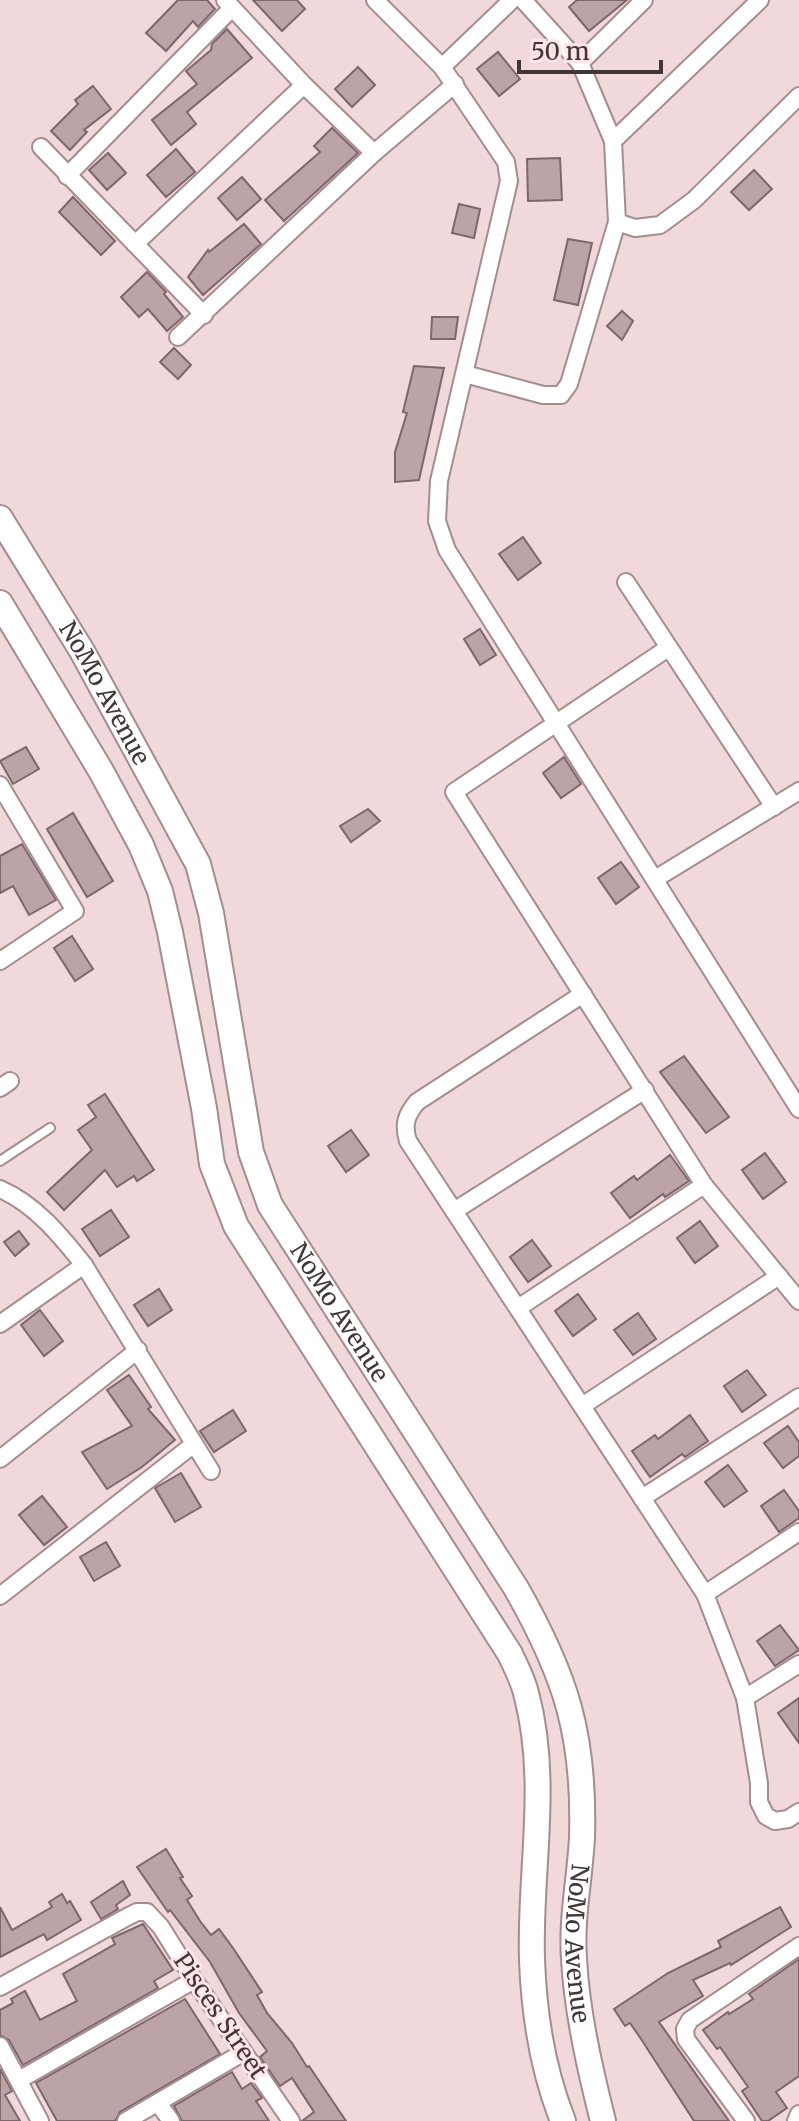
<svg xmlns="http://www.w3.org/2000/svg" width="799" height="2121" font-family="Merriweather,serif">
<rect width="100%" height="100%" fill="#f1d8da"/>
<g fill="#bba3a6" stroke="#7d676a" stroke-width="2">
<path d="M178,0H207L215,9L198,27L193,21L166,51L146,33Z"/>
<path d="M253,0H297L305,9L282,31Z"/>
<path d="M577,0H627L589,31L569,7Z"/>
<path d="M227,29L252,58L187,112L196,124L171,145L152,120L197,84L186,71L211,50L212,44Z"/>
<path d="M498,52L520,79L499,96L477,69Z"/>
<path d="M358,67L375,85L352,107L335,89Z"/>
<path d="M93,86L111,109L84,130L87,132L70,150L51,131L78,104L75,100Z"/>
<path d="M332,128L358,153L284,221L265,200L320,152L314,146Z"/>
<path d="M176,149L195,172L166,197L147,175Z"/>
<path d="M108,153L126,173L107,190L89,170Z"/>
<path d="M560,158L562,200L528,201L527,159Z"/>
<path d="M754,170L772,189L749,210L731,192Z"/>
<path d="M242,177L261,199L237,220L218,198Z"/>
<path d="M73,197L115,241L101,255L59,212Z"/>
<path d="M459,204L480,209L474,238L452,233Z"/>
<path d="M244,224L261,244L203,295L188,277L208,250L209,252Z"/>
<path d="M568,239L592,243L578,305L554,300Z"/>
<path d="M147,272L166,292L164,294L183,317L167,331L148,309L139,317L121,297Z"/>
<path d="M622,311L633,321L622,340L607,326Z"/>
<path d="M432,317H458L455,339H431Z"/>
<path d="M174,348L191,365L178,379L160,362Z"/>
<path d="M414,366L444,368L419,480L395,482V452L407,413L403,412Z"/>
<path d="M523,537L541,563L518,580L499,554Z"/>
<path d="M480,629L496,655L480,665L464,639Z"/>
<path d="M26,747L39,769L13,784L0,761Z"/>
<path d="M564,757L581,784L561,798L543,773Z"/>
<path d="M368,809L380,821L351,842L340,826Z"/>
<path d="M73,813L113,881L87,897L47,829Z"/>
<path d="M22,844L56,900L29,915L13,886L0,893V856Z"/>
<path d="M621,862L639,887L616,904L598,878Z"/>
<path d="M72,936L93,969L75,981L54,948Z"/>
<path d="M684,1056L729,1117L706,1133L660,1072Z"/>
<path d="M105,1094L154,1170L137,1181L134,1176L117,1187L105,1170L64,1210L47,1192L92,1150L78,1130L96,1117L88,1105Z"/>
<path d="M351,1130L369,1155L346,1172L328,1146Z"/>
<path d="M765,1153L786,1182L763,1199L742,1170Z"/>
<path d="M670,1155L689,1181L665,1197L663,1194L630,1218L611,1193L634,1176L637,1180Z"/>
<path d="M111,1210L129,1237L100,1256L82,1229Z"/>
<path d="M700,1221L718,1246L695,1263L677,1238Z"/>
<path d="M19,1231L29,1244L15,1256L4,1242Z"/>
<path d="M532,1240L551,1266L528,1282L510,1257Z"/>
<path d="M159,1289L172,1310L148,1326L134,1305Z"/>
<path d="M578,1294L596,1319L573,1336L555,1311Z"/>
<path d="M40,1310L63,1341L44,1356L21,1325Z"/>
<path d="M638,1313L656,1339L633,1355L614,1330Z"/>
<path d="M747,1370L766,1395L742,1412L724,1386Z"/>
<path d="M129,1375L151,1407L148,1409L175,1440L142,1467L107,1489L82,1452L132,1426L107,1390Z"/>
<path d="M233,1410L246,1431L214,1452L200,1431Z"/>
<path d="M690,1415L708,1441L685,1457L682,1454L650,1477L632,1451L655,1435L658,1439Z"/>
<path d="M788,1426L799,1442V1456L783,1468L764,1443Z"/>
<path d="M728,1465L747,1491L724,1507L705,1482Z"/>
<path d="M181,1473L201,1507L175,1522L155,1488Z"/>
<path d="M784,1490L799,1511V1518L779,1532L761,1506Z"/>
<path d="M42,1496L67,1527L44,1545L19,1515Z"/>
<path d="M106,1542L120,1566L94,1581L80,1557Z"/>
<path d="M780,1625L799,1650L775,1666L757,1641Z"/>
<path d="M799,1698V1743L778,1713Z"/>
<path d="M166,1849L183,1877L180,1878L192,1896L187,1900L200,1921L211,1935L219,1929L233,1948L262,1992L257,1995L267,2013L292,2043L307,2067L309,2066L346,2121H302L314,2112L292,2078L280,2086L260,2057L267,2051L239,2013L210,1962L170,1910L168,1912L137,1867Z"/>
<path d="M123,1881L130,1895L116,1905L118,1909L101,1919L91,1902Z"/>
<path d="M62,1894L67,1903L70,1901L81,1920L47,1940L44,1934L0,1957V1907L12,1930L52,1907L49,1902Z"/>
<path d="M780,1907L791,1927L731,1965L730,1963L693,1980L703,1996L659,2022L729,2121H694L641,2039L630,2023L625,2026L614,2009L668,1973L721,1947L718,1941Z"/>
<path d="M143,1924L173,1970L154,1981L158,1988L23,2065L9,2040L0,2035V2010L13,2003L11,1999L25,1991L40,2020L77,2001L63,1974L115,1944L112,1938Z"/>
<path d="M799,1959V2076L776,2092L787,2108L768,2121H762L742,2091L748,2087L720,2047L717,2049L703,2030L728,2012L729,2014L753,1999L749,1994Z"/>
<path d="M185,1999L220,2054L120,2112L115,2121H57L36,2083Z"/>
<path d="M0,2069L12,2091L5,2095L20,2121H0Z"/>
<path d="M232,2072L242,2089L251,2083L262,2098L256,2101L269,2121H182L174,2106Z"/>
</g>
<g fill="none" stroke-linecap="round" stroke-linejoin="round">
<g stroke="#a48c8f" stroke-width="12">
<path id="lane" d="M0,1161L50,1128"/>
</g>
<g stroke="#a48c8f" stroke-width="20">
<g id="street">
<path d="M225,0L304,85L374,153"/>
<path d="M375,0L442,67L506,162L509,181L439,481L437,521L447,550L799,1109"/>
<path d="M580,63L644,0"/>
<path d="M442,67L512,0"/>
<path d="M613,141L760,0"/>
<path d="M41,147L204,315"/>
<path d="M67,176L232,8"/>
<path d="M617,222L635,228L660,225L694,200L799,96"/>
<path d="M135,244L304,85"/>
<path d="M178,337L374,153L455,84"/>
<path d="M465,374L543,395H561L569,384L617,222L613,141L580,63L523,0"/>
<path d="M626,582L774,807"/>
<path d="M668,648L454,792L704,1185L799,1301"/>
<path d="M0,785L75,911L0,961"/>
<path d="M655,879L799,791"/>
<path d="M583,994L417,1102C406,1115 403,1125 408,1141L705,1594L745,1698L759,1783V1802L766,1816L775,1821L788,1819L799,1812"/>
<path d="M0,1088L10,1081"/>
<path d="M0,1189C35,1204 61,1236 84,1265L211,1471"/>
<path d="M454,1211L645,1090"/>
<path d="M518,1308L704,1185"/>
<path d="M0,1324L84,1265"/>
<path d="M582,1406L779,1276"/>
<path d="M0,1459L138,1350"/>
<path d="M642,1498L799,1397"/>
<path d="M705,1594L799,1532"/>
<path d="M0,1596L194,1444"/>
<path d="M745,1698L799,1664"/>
<path d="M0,1987L127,1917L137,1912H147L161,1927L194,1980L291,2121"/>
<path d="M0,2046L40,2121"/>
<path d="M19,2080L194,1980"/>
<path d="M158,2103L171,2121"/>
<path d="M126,2121L244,2052"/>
<path d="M746,2121L686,2039L685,2029L690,2020L799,1946"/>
<path d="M796,2121L799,2114"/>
</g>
</g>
<g stroke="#a48c8f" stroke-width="28">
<g id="secondary">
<path id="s1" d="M0,518L82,651L198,864L211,913L251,1152L270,1205L516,1588C566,1676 585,1735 582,1837C580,1878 571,1918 574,1959C577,2013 590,2069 603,2121"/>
<path d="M0,603L101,771L141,845L160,891L170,932L204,1108L212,1164L236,1226L510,1654C516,1667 523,1680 526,1693C550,1782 529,1871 532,1960C534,2014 543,2071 563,2121"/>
</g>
</g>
<use href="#lane" stroke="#fff" stroke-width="8"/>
<use href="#street" stroke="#fff" stroke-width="16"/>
<use href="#secondary" stroke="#fff" stroke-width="24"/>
</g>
<g text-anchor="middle" stroke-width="6" stroke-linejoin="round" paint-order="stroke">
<g font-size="24" fill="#403637" stroke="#ffe5e7">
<text dy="8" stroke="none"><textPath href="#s1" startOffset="204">NoMo Avenue</textPath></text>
<text dy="8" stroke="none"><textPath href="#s1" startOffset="876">NoMo Avenue</textPath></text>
<text dy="8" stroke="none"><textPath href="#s1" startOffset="1572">NoMo Avenue</textPath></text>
<text transform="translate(220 2016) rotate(56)" y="8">Pisces Street</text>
</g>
</g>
<path d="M519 60v12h142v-12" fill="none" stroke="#403637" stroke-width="4"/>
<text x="531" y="60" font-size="24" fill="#403637" stroke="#ffe5e7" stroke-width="6" paint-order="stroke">50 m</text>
</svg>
